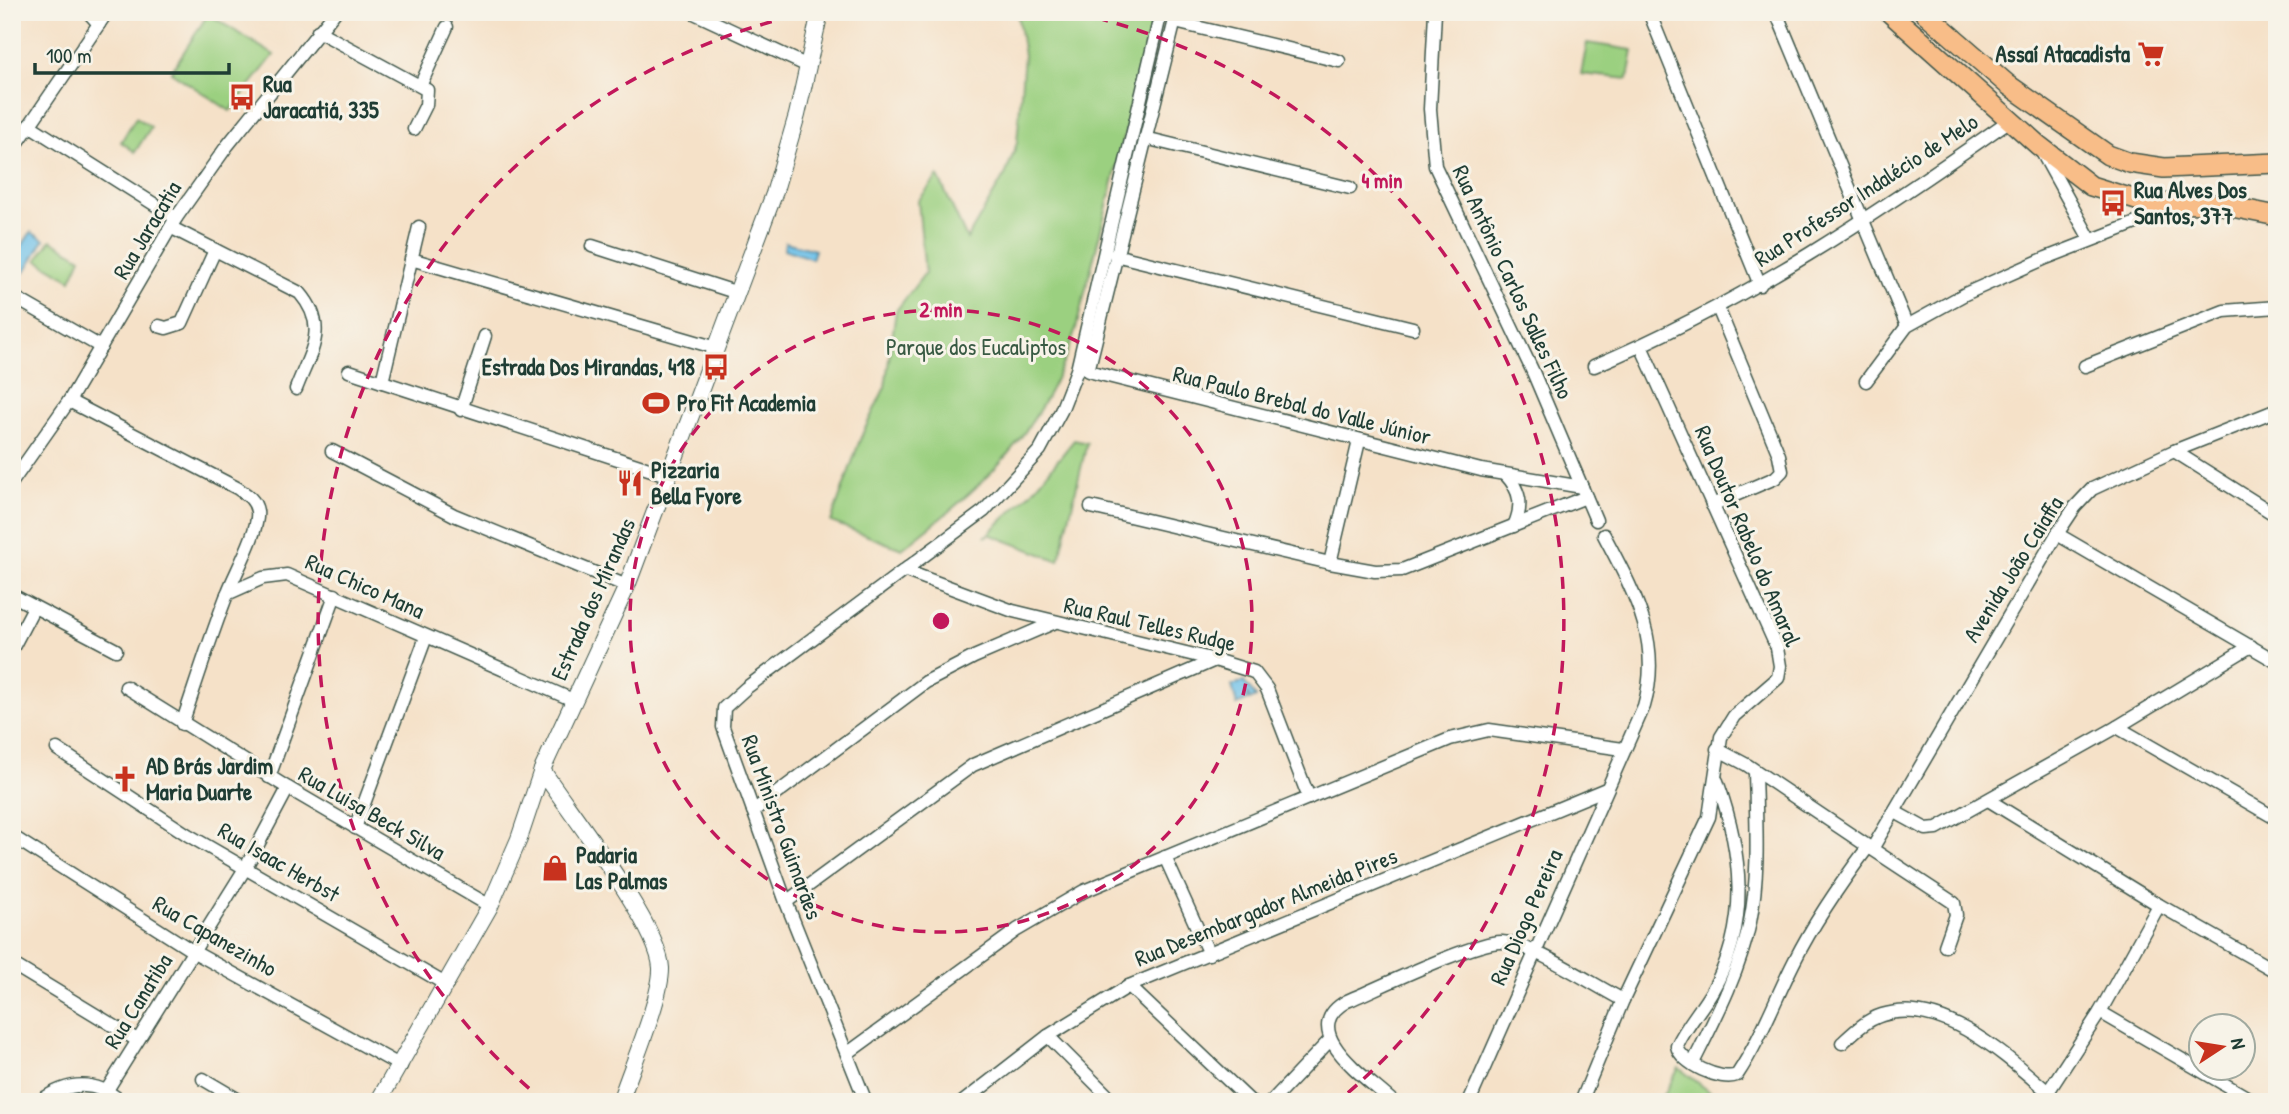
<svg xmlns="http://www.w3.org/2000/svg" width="2289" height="1114" font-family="'Patrick Hand',sans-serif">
<rect width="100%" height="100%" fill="#f7f3e8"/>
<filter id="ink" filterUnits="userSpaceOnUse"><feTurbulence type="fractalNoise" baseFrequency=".0143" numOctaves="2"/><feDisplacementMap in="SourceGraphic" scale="14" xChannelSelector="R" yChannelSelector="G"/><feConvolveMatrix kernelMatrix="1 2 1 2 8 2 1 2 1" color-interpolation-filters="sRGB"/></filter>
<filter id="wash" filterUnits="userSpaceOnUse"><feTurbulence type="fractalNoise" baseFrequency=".00686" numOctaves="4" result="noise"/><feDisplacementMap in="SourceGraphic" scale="28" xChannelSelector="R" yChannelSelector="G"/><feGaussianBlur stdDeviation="1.57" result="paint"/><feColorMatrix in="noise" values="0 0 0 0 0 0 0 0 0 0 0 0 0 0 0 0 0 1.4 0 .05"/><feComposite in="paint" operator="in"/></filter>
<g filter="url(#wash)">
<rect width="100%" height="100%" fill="#f5e1c8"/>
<g fill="#9bd080" stroke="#5d865a" stroke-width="2">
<path d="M1017,12H1156L1075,332C1040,436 986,484 902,549L831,522L861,437L885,387L896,311L925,273L918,201L938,176L967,239L1006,173L1017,143L1024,55Z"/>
<path d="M208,14L274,55L230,111L171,72Z"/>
<path d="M1587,43L1633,50L1628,79L1581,74Z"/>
<path d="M136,117L151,127L135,152L121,142Z"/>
<path d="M51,240L81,258L71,280L37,260Z"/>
<path d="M1074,440L1087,443L1059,561L989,534L985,537L1032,492Z"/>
<path d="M1679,1068L1723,1102H1660Z"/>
</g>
<g fill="#6ec1ea" stroke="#467f8f" stroke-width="2">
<path d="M31,232L44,240L24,273L12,266V261Z"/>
<path d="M785,242L815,250L812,259L784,249Z"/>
<path d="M1244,682L1256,697L1250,700L1248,694V700L1237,705L1232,686Z"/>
</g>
</g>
<g filter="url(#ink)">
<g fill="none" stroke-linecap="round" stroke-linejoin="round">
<g stroke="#3f564a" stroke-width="15">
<g id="minor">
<path d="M88,12L99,24"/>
<path d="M692,12L808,66"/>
<path d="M1177,12L1088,371L1481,470L1582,487"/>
<path d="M1435,12L1430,109L1435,166L1533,372L1596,520"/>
<path d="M1649,12L1760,285"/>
<path d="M1776,12L1907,326"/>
<path d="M1175,22L1339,61"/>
<path d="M318,31L427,90L426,105L414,129"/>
<path d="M421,84L447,27"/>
<path d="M29,125L176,218"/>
<path d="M1145,138L1350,188"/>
<path d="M12,151L107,12"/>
<path d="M2043,154L2090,239"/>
<path d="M172,228L300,293C330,328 310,352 296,389"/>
<path d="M592,246L738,293"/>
<path d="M1115,255L1413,328"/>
<path d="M411,259L717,348"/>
<path d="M12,296L101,347"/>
<path d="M159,326L166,328L182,323L215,250"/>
<path d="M1594,366C1747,301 1875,215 2010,120"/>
<path d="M2085,366L2224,311L2277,307"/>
<path d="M349,371L670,476"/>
<path d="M1866,381L1907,326L1965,294L2046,258L2177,207"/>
<path d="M382,382L419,227"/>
<path d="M69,401L237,488C246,494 255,499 257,511C260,529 235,573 228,592C211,635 197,680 182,724"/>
<path d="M461,410L485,336"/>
<path d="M1359,441L1330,563L1375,571L1402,570L1586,497"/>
<path d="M332,451L454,515L627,586"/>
<path d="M2174,451L2277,516"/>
<path d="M1506,475C1521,491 1523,506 1514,526"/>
<path d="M12,482L69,401L176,218L227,146L335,12"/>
<path d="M1712,505L1775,478L1782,471L1779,455L1718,308"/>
<path d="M1091,507L1330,563"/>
<path d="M2057,534L2277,662"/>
<path d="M906,571L1013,611L1215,660L1254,672L1267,689L1309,798"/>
<path d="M227,594L263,578L287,575L573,700"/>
<path d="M12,595L116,650"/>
<path d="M12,649L34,607"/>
<path d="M126,687L288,788L490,906"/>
<path d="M2117,727L2251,646"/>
<path d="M57,749L188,835L447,985"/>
<path d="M1717,749L1747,765L1872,849L2057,534L2075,507L2092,489L2174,451L2277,410"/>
<path d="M269,777L335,595"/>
<path d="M1717,781C1742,851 1751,924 1712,991C1701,1010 1686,1026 1677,1046C1680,1063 1721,1082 1737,1075C1761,1039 1775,999 1795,960C1815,920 1841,883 1868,847"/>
<path d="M1990,801L2159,905L2277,972"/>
<path d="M753,811L926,682L974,657L1053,623"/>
<path d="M1895,812L1926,829L1937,828L2117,727L2277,819"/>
<path d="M355,828L426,637"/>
<path d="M12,836L194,952L401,1066"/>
<path d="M1872,849L1954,903L1956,915L1945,946"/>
<path d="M1165,857L1209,954"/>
<path d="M786,902L973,765L1215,660"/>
<path d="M12,964L137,1040"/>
<path d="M1129,986L1251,1102"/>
<path d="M2100,1012L2255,1102"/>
<path d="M1048,1036L1114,1102"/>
<path d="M1842,1043C1854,1032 1866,1020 1882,1015C1942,996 2006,1056 2048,1092L2041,1102"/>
<path d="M848,1053L1017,930L1084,891L1450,739L1489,730L1623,749"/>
<path d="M1693,1063C1715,1019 1740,971 1750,922C1760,873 1756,821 1755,771"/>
<path d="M203,1079L242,1102"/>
<path d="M107,1090L246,867L288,788"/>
<path d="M2048,1092L2100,1012L2159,905"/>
<path d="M39,1102C67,1081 95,1079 122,1102"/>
<path d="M866,1102L786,902L723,727L724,708L746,688L984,511L1040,450L1061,411L1077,370L1161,12"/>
<path d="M963,1102L1048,1036L1129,986L1606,789"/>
<path d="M1271,1102L1330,1040"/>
<path d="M1393,1102C1369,1079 1293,1031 1347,1001C1378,988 1475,941 1502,942C1531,943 1595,986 1623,1000"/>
<path d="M1469,1102L1644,706C1663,641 1633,591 1604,535"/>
<path d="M1581,1102L1623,1000L1709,817L1721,737L1734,716L1778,678L1780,666L1777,648L1641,346"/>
<path d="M1987,1102H1991"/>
</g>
</g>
<g stroke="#3f564a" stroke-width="18">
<g id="tertiary">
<path d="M542,770C569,811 659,925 661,968C662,997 630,1071 620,1102"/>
<path d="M378,1102L490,906L519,839L542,770L627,586L774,194L797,115L820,12"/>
</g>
</g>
<g stroke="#3f564a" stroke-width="22">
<g id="primary">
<path d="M1889,12L2038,145L2091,186L2146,203L2217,204L2277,216"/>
<path d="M1924,12L2007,84L2108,155L2130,163L2164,168L2277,163"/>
</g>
</g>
<use href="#minor" stroke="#fff" stroke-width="12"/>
<use href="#tertiary" stroke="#fff" stroke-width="16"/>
<use href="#primary" stroke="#f8bd88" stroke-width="19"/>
</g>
</g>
<g fill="none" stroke="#c2185b" stroke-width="3.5" stroke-dasharray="12 9">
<circle cx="941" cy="621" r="311"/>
<path d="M545 1102A623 623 0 0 1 806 13M1076 13A623 623 0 0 1 1337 1102"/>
</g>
<defs>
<g id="supermarket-bare" transform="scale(2.1)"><path d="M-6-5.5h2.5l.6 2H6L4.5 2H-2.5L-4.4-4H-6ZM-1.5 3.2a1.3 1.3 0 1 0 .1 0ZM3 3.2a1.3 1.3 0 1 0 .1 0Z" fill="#c8321e" stroke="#f7f3e8" stroke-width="2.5" paint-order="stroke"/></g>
<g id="bus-bare" transform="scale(2.1)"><path d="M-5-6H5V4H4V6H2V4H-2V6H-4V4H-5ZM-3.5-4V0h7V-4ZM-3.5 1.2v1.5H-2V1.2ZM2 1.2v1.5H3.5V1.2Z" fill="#c8321e" stroke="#f7f3e8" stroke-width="2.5" paint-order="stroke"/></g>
<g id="stadium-bare" transform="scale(2.1)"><path d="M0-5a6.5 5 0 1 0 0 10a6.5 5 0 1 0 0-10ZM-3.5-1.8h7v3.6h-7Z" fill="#c8321e" stroke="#f7f3e8" stroke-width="2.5" paint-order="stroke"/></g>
<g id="restaurant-bare" transform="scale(2.1)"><path d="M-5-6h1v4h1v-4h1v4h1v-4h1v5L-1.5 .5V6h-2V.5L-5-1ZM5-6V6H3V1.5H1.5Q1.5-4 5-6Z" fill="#c8321e" stroke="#f7f3e8" stroke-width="2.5" paint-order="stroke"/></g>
<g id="church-bare" transform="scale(2.1)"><path d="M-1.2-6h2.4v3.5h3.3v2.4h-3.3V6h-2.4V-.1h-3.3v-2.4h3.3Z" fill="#c8321e" stroke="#f7f3e8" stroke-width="2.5" paint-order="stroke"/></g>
<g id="shop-bare" transform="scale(2.1)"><path d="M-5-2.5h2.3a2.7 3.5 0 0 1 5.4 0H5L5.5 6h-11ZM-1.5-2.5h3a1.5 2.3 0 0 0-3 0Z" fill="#c8321e" stroke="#f7f3e8" stroke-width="2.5" paint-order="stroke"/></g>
</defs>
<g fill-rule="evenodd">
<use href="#supermarket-bare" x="2151" y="54"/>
<use href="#bus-bare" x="242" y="97"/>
<use href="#bus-bare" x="2113" y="203"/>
<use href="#bus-bare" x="716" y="367"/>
<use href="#stadium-bare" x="656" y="403"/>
<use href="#restaurant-bare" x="630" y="483"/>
<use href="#church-bare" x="125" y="779"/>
<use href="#shop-bare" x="555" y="868"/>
</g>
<g text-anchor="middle" stroke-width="6" stroke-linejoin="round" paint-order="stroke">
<g font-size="23" font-weight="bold" fill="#1f3d34" stroke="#f7f3e8" text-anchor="start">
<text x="2130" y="62" text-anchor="end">Assaí Atacadista</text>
<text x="263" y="92">Rua<tspan x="263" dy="26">Jaracatiá, 335</tspan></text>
<text x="2134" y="198">Rua Alves Dos<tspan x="2134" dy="26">Santos, 377</tspan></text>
<text x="695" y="375" text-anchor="end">Estrada Dos Mirandas, 418</text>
<text x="677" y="411">Pro Fit Academia</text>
<text x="651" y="478">Pizzaria<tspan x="651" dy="26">Bella Fyore</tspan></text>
<text x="146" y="774">AD Brás Jardim<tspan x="146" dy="26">Maria Duarte</tspan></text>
<text x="576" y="863">Padaria<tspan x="576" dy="26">Las Palmas</tspan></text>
</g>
<g font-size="23" fill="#1f3d34" stroke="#f7f3e8">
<text transform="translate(1866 190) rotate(-33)" y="8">Rua Professor Indalécio de Melo</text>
<text transform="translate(147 230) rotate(-59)" y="8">Rua Jaracatia</text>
<text transform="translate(1513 282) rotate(65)" y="8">Rua Antônio Carlos Salles Filho</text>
<text transform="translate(1302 405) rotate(14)" y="8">Rua Paulo Brebal do Valle Júnior</text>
<text transform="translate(1748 536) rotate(67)" y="8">Rua Doutor Rabelo do Amaral</text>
<text transform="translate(2013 569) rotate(-58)" y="8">Avenida João Caiaffa</text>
<text transform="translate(365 586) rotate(24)" y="8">Rua Chico Mana</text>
<text transform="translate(593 599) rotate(-66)" y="8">Estrada dos Mirandas</text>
<text transform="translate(1150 624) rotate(13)" y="8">Rua Raul Telles Rudge</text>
<text transform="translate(372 813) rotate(30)" y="8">Rua Luisa Beck Silva</text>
<text transform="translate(782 827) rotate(70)" y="8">Rua Ministro Guimarães</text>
<text transform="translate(279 862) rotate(30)" y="8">Rua Isaac Herbst</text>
<text transform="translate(1266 907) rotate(-22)" y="8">Rua Desembargador Almeida Pires</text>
<text transform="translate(1526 917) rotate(-66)" y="8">Rua Diogo Pereira</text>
<text transform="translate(215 936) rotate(30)" y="8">Rua Capanezinho</text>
<text transform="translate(138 1001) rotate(-58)" y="8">Rua Canatiba</text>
</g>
<g font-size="23" fill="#385a43" stroke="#f7f3e8">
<text x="976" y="355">Parque dos Eucaliptos</text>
</g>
</g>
<circle cx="941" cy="621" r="10" fill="#c2185b" stroke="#f7f3e8" stroke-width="3.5"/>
<g font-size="21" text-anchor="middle" font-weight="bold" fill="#c2185b" stroke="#f7f3e8" stroke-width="6" stroke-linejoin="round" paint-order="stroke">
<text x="1382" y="188">4 min</text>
<text x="941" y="317">2 min</text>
</g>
<rect width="2289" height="1114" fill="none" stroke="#f7f3e8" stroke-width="42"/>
<g transform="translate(2222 1047) rotate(78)"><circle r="33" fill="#f7f3e8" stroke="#a1aaa0" stroke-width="2"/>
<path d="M0-5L12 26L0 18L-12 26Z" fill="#c8321e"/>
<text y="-10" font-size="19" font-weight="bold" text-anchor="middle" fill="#1f3d34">N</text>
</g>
<path d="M35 63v10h194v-10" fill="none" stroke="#1f3d34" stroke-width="3.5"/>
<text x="46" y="63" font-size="21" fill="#1f3d34" stroke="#f7f3e8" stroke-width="5" paint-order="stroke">100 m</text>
</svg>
